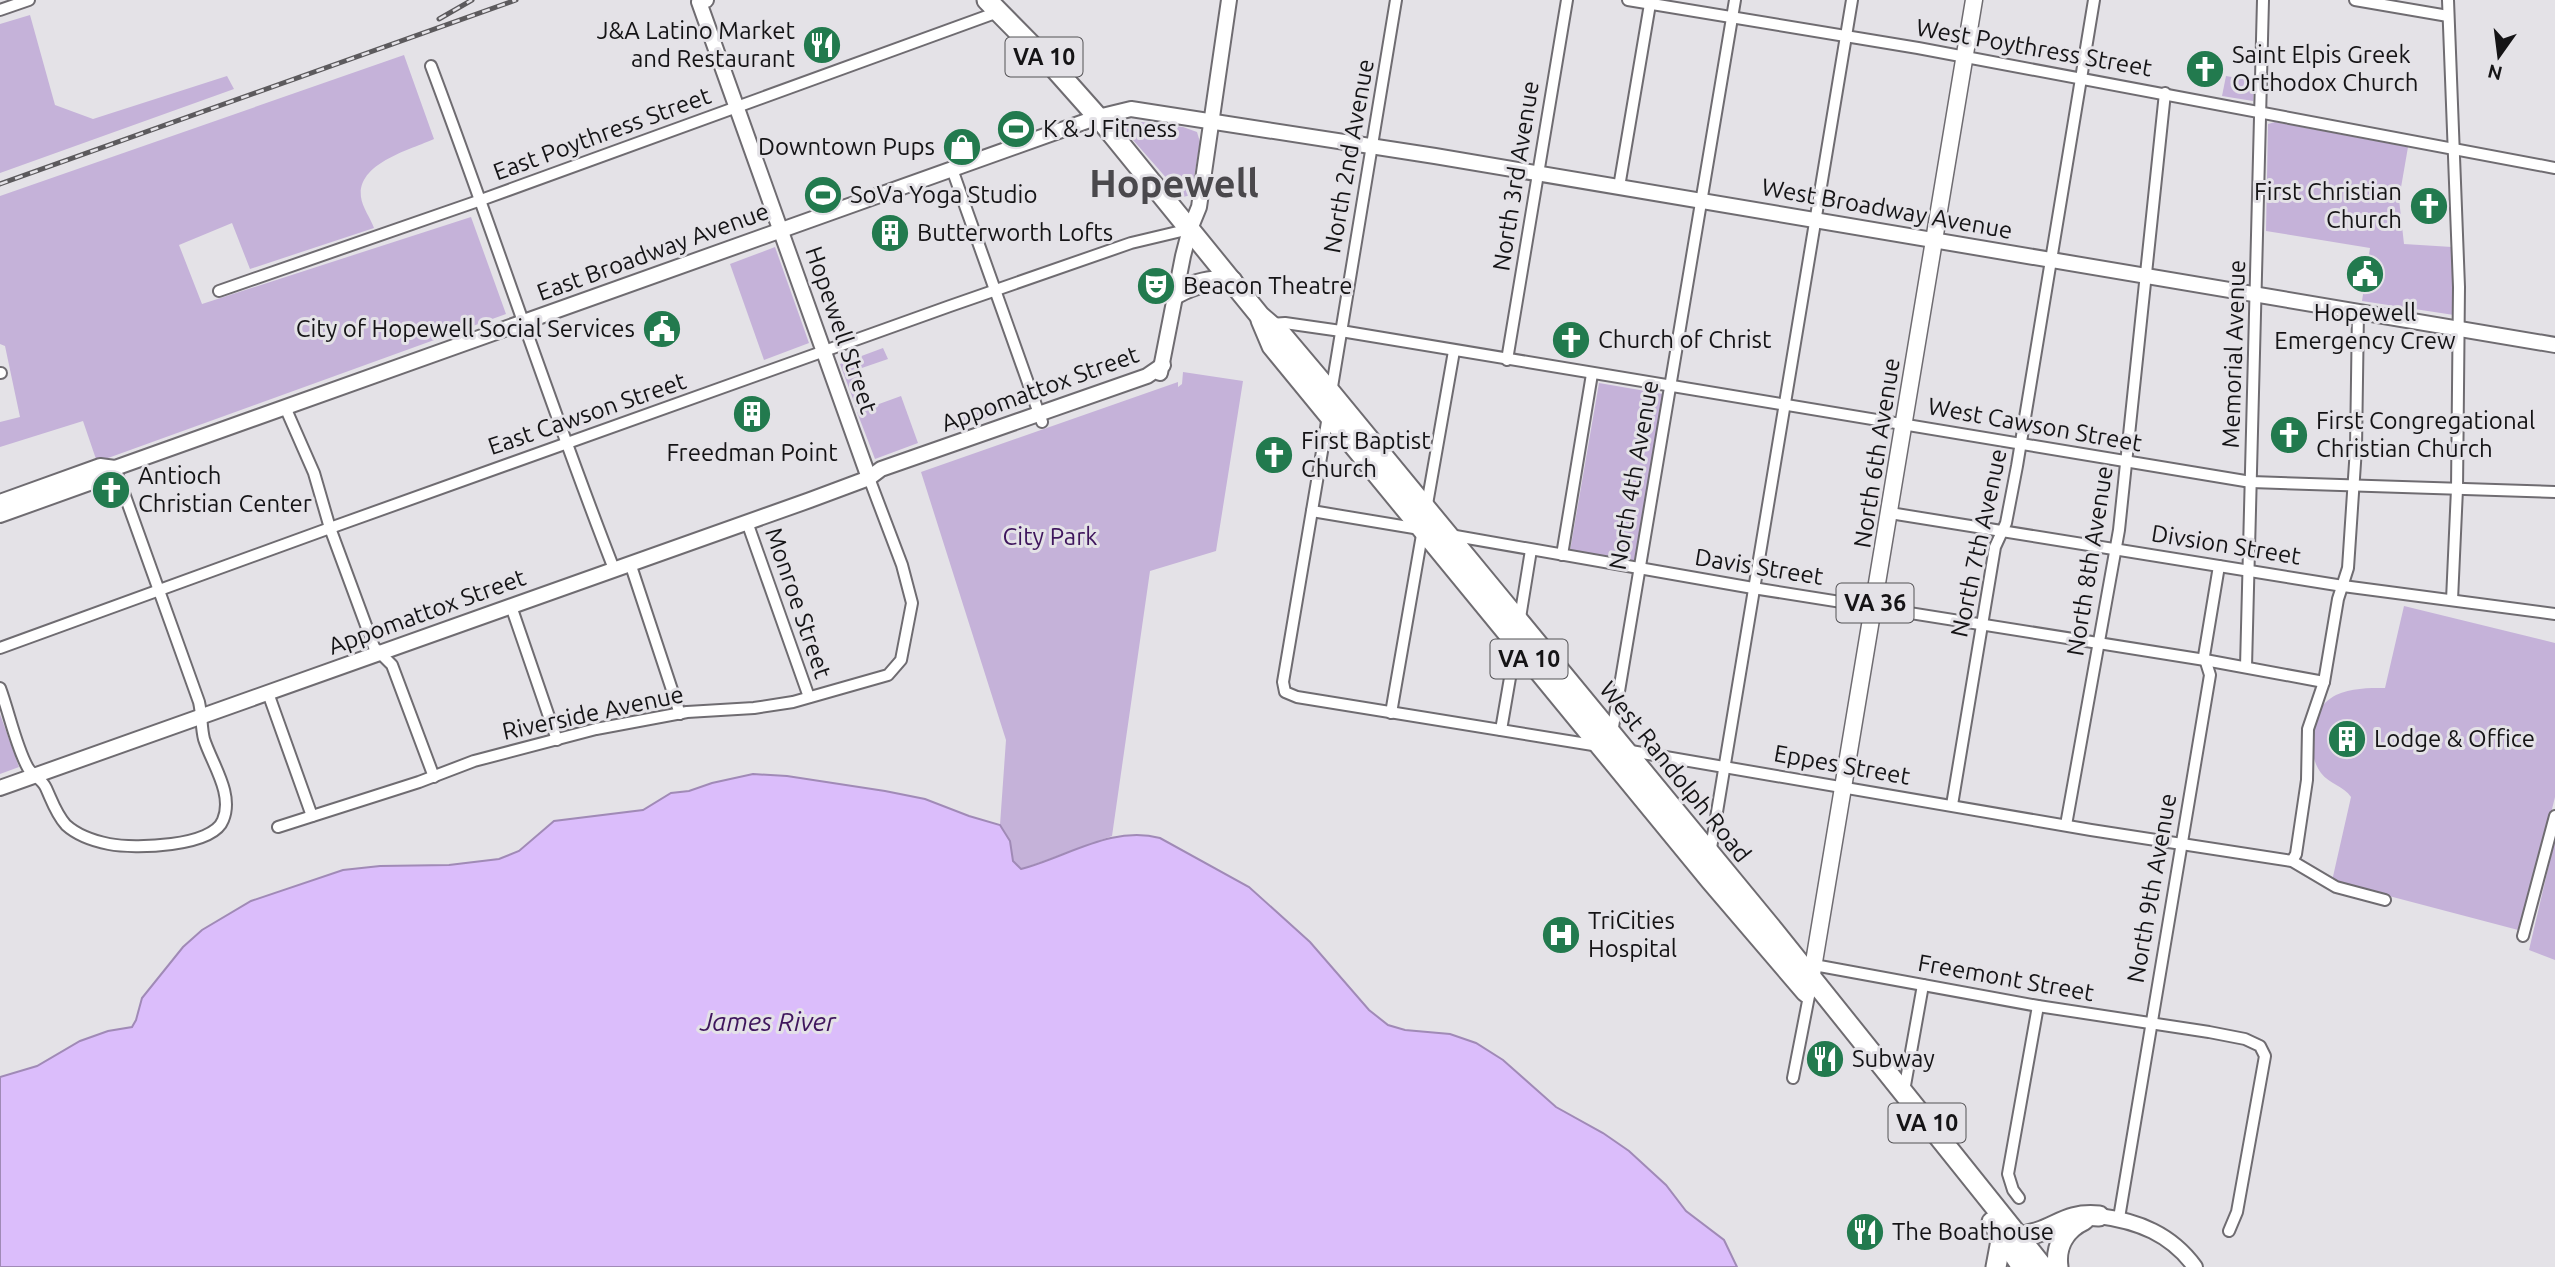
<svg xmlns="http://www.w3.org/2000/svg" width="2555" height="1267" font-family="Ubuntu,sans-serif">
<rect width="100%" height="100%" fill="#e4e2e7"/>
<g fill="#c5b2d9">
<path d="M30,15L55,105L93,119L227,76L234,89L0,173V24Z"/>
<path d="M404,55L434,139C410,150 357,163 361,197C362,207 371,219 374,228L250,269L232,223L179,245L202,304L471,217L506,314L97,462L83,421L0,447V422L20,417L5,346L0,344V196Z"/>
<path d="M2226,76L2254,81L2253,101L2222,96Z"/>
<path d="M1133,121L1183,127L1197,132L1200,142L1191,195L1183,197L1126,132V124Z"/>
<path d="M2275,122L2408,147L2399,199L2404,244L2452,247L2454,315L2362,301L2370,248L2266,231L2268,124Z"/>
<path d="M775,247L809,343L764,360L730,264Z"/>
<path d="M883,348L888,359L856,370L865,400L856,407L840,364Z"/>
<path d="M1183,372L1243,381L1216,551L1150,571L1112,836L1021,869L1013,861L1010,841L1000,825L1006,740L921,472L1178,382V387L1182,384Z"/>
<path d="M1599,383L1663,394L1634,562L1570,551Z"/>
<path d="M901,396L918,443L875,459L857,412Z"/>
<path d="M1017,397L1020,406L954,430L951,421Z"/>
<path d="M2404,606L2555,643V797L2522,931L2332,881L2351,797C2344,786 2329,784 2321,773C2305,751 2308,709 2336,695C2351,688 2368,688 2385,688Z"/>
<path d="M0,714L19,767L0,774Z"/>
<path d="M2555,839V960L2529,950Z"/>
</g>
<path fill="#dbbdfb" stroke="#a08ab6" stroke-width="2" d="M753,774L787,776L885,791L925,799L969,816L1000,825L1010,841L1013,861L1021,869C1067,857 1112,825 1160,838L1249,887L1310,942L1369,1010L1388,1025L1405,1030L1450,1034L1476,1043L1503,1060L1556,1107L1603,1133L1629,1151L1666,1185L1686,1211L1724,1240L1737,1267H0V1077L37,1066L80,1041L108,1031L132,1027L136,1020L142,998L183,947L202,930L251,901L343,870L380,866L449,865L499,859L519,851L554,821L643,810L671,793L689,791L712,783Z"/>
<g fill="none" stroke-linecap="round" stroke-linejoin="round">
<g stroke="#6f6c71" stroke-width="14">
<g id="street">
<path d="M1628,0L1918,48L2555,168"/>
<path d="M2355,0L2448,16"/>
<path d="M2448,0L2459,287L2457,489L2452,600"/>
<path d="M0,10L29,0"/>
<path d="M431,66C494,233 549,403 614,569"/>
<path d="M952,169L1042,422"/>
<path d="M1619,187L1650,4"/>
<path d="M219,291L481,200L998,12"/>
<path d="M1269,324L1285,323L1341,331L2251,482L2555,492"/>
<path d="M1507,360L1567,0"/>
<path d="M0,373H1"/>
<path d="M1331,393L1396,0"/>
<path d="M285,407L314,473L330,528L374,647L392,665L434,777"/>
<path d="M1328,416L1283,682L1285,692L1297,697L1599,746"/>
<path d="M1426,510L1454,351"/>
<path d="M1312,511L1420,529"/>
<path d="M1890,513L2343,586L2555,614"/>
<path d="M747,522L809,697"/>
<path d="M1450,535L1753,588L2205,660L2324,682"/>
<path d="M1562,555L1592,374"/>
<path d="M630,563L680,714"/>
<path d="M511,606L557,740"/>
<path d="M1519,624L1531,550"/>
<path d="M0,648L330,528L950,306L1131,243L1190,229"/>
<path d="M2246,667L2263,0"/>
<path d="M0,688C9,712 16,747 28,768C33,776 42,779 46,788C52,801 56,814 66,825C77,835 94,841 109,844C134,849 213,847 223,820C234,794 212,764 204,739C201,727 202,715 199,702L115,468"/>
<path d="M268,693L312,816"/>
<path d="M1391,713L1423,529"/>
<path d="M1501,730L1516,643"/>
<path d="M1612,733L1735,0"/>
<path d="M1625,750L2091,830L2292,861L2336,887L2385,900"/>
<path d="M1952,805L1995,547L2006,523L2017,466L2094,0"/>
<path d="M2066,825L2119,530L2165,93"/>
<path d="M278,827L419,782L474,761L596,729L687,712L754,708L793,702L888,675L901,660L912,603L902,565L869,478"/>
<path d="M1710,854L1852,0"/>
<path d="M2292,861L2296,854L2307,780L2308,729L2324,682L2338,599L2348,568L2356,448L2358,311"/>
<path d="M2523,936L2555,816"/>
<path d="M1814,965L2038,1006L2209,1032L2245,1039L2260,1046L2265,1056L2237,1212L2229,1231"/>
<path d="M1793,1078L1809,996"/>
<path d="M1904,1091L1923,985"/>
<path d="M2019,1198L2013,1190L2008,1174L2038,1006"/>
<path d="M2119,1218L2210,675L2204,656L2219,566"/>
</g>
</g>
<g stroke="#6f6c71" stroke-width="18">
<g id="secondary">
<path d="M706,0L699,2L869,478"/>
<path d="M1160,373L1183,256L1190,229L1199,207L1229,0"/>
<path d="M0,502L100,466L115,468L1098,117L1131,109L1435,156L2555,345"/>
<path d="M0,515L106,477L115,468"/>
<path d="M0,788L810,500L869,478L881,469L1147,376L1163,365"/>
<path d="M2099,1216C2138,1221 2171,1234 2195,1267"/>
</g>
</g>
<g stroke="#6f6c71" stroke-width="19">
<path id="primary" d="M1810,986L1974,0"/>
</g>
<g stroke="#6f6c71" stroke-width="23">
<g id="highway">
<path d="M987,0L1056,70L1104,124L1260,316L1282,335L1331,393L1774,931L2043,1267"/>
<path d="M1177,293C1196,283 1210,280 1232,281"/>
<path d="M1261,320L1272,346L1711,881L1806,992"/>
<path d="M1992,1222L2022,1267"/>
<path d="M2018,1236C2053,1234 2062,1212 2099,1216"/>
<path d="M1996,1267L2002,1235"/>
<path d="M2058,1267C2055,1246 2065,1229 2084,1220"/>
</g>
</g>
<use href="#street" stroke="#fff" stroke-width="10"/>
<use href="#secondary" stroke="#fff" stroke-width="14"/>
<use href="#primary" stroke="#fff" stroke-width="16"/>
<use href="#highway" stroke="#fff" stroke-width="19"/>
<g stroke="#5c5a5d" stroke-width="5">
<g id="rail">
<path d="M439,19L472,0"/>
<path d="M0,184L516,0"/>
</g>
</g>
<use href="#rail" stroke="#e4e2e7" stroke-width="2.5" stroke-dasharray="8" stroke-linecap="butt"/>
</g>
<defs>
<g id="restaurant-disc" transform="scale(2.0125)"><circle r="9.5" fill="#227a4e" stroke="#e4e2e7"/><path d="M-5-6h1v4h1v-4h1v4h1v-4h1v5L-1.5 .5V6h-2V.5L-5-1ZM5-6V6H3V1.5H1.5Q1.5-4 5-6Z" fill="#fff"/></g>
<g id="church-disc" transform="scale(2.0125)"><circle r="9.5" fill="#227a4e" stroke="#e4e2e7"/><path d="M-1.2-6h2.4v3.5h3.3v2.4h-3.3V6h-2.4V-.1h-3.3v-2.4h3.3Z" fill="#fff"/></g>
<g id="stadium-disc" transform="scale(2.0125)"><circle r="9.5" fill="#227a4e" stroke="#e4e2e7"/><path d="M0-5a6.5 5 0 1 0 0 10a6.5 5 0 1 0 0-10ZM-3.5-1.8h7v3.6h-7Z" fill="#fff"/></g>
<g id="shop-disc" transform="scale(2.0125)"><circle r="9.5" fill="#227a4e" stroke="#e4e2e7"/><path d="M-5-2.5h2.3a2.7 3.5 0 0 1 5.4 0H5L5.5 6h-11ZM-1.5-2.5h3a1.5 2.3 0 0 0-3 0Z" fill="#fff"/></g>
<g id="building-disc" transform="scale(2.0125)"><circle r="9.5" fill="#227a4e" stroke="#e4e2e7"/><path d="M-4-6H4V6H1V3H-1V6H-4ZM-2.5-4.3h1.7v1.8h-1.7ZM.8-4.3h1.7v1.8H.8ZM-2.5-1h1.7V.8h-1.7ZM.8-1h1.7V.8H.8Z" fill="#fff"/></g>
<g id="civic-disc" transform="scale(2.0125)"><circle r="9.5" fill="#227a4e" stroke="#e4e2e7"/><path d="M-.6-6.5H3V-4.5H.6V-3L4-1V1h2V6H-6V1h2V-1L-.6-3ZM-1.2 2.5V6h2.4V2.5Z" fill="#fff"/></g>
<g id="theatre-disc" transform="scale(2.0125)"><circle r="9.5" fill="#227a4e" stroke="#e4e2e7"/><path d="M-5-5.5Q0-4 5-5.5V0Q5 5 0 6Q-5 5-5 0ZM-3.3-2.5H-1v1.5H-3.3ZM1-2.5H3.3v1.5H1ZM-2.8 1Q0 5.5 2.8 1Z" fill="#fff"/></g>
<g id="hospital-disc" transform="scale(2.0125)"><circle r="9.5" fill="#227a4e" stroke="#e4e2e7"/><path d="M-5-5h3v3.5h4V-5h3V5h-3V1.5h-4V5h-3Z" fill="#fff"/></g>
</defs>
<g fill-rule="evenodd">
<use href="#restaurant-disc" x="822" y="45"/>
<use href="#church-disc" x="2205" y="69"/>
<use href="#stadium-disc" x="1016" y="129"/>
<use href="#shop-disc" x="962" y="147"/>
<use href="#stadium-disc" x="823" y="195"/>
<use href="#church-disc" x="2429" y="206"/>
<use href="#building-disc" x="890" y="233"/>
<use href="#civic-disc" x="2365" y="274"/>
<use href="#theatre-disc" x="1156" y="286"/>
<use href="#civic-disc" x="662" y="329"/>
<use href="#church-disc" x="1571" y="340"/>
<use href="#building-disc" x="752" y="414"/>
<use href="#church-disc" x="2289" y="435"/>
<use href="#church-disc" x="1274" y="455"/>
<use href="#church-disc" x="111" y="490"/>
<use href="#building-disc" x="2347" y="739"/>
<use href="#hospital-disc" x="1561" y="935"/>
<use href="#restaurant-disc" x="1825" y="1059"/>
<use href="#restaurant-disc" x="1865" y="1232"/>
</g>
<g text-anchor="middle" stroke-width="6" stroke-linejoin="round" paint-order="stroke">
<g fill="#e4e2e7" stroke="#535255" stroke-width="2">
<rect x="1005.5" y="37.5" width="77" height="39" rx="5"/>
<rect x="1836.5" y="583.5" width="77" height="39" rx="5"/>
<rect x="1490.5" y="639.5" width="77" height="39" rx="5"/>
<rect x="1888.5" y="1103.5" width="77" height="39" rx="5"/>
</g>
<g font-size="23" font-weight="bold" fill="#151416">
<text x="1044" y="65">VA 10</text>
<text x="1875" y="611">VA 36</text>
<text x="1529" y="667">VA 10</text>
<text x="1927" y="1131">VA 10</text>
</g>
<g font-size="24" fill="#151416" stroke="#e4e2e7" text-anchor="start">
<text x="795" y="39" text-anchor="end">J&amp;A Latino Market<tspan x="795" dy="28">and Restaurant</tspan></text>
<text x="2232" y="63">Saint Elpis Greek<tspan x="2232" dy="28">Orthodox Church</tspan></text>
<text x="1043" y="137">K &amp; J Fitness</text>
<text x="935" y="155" text-anchor="end">Downtown Pups</text>
<text x="2402" y="200" text-anchor="end">First Christian<tspan x="2402" dy="28">Church</tspan></text>
<text x="850" y="203">SoVa Yoga Studio</text>
<text x="917" y="241">Butterworth Lofts</text>
<text x="1183" y="294">Beacon Theatre</text>
<text x="2365" y="321" text-anchor="middle">Hopewell<tspan x="2365" dy="28">Emergency Crew</tspan></text>
<text x="635" y="337" text-anchor="end">City of Hopewell Social Services</text>
<text x="1598" y="348">Church of Christ</text>
<text x="2316" y="429">First Congregational<tspan x="2316" dy="28">Christian Church</tspan></text>
<text x="1301" y="449">First Baptist<tspan x="1301" dy="28">Church</tspan></text>
<text x="752" y="461" text-anchor="middle">Freedman Point</text>
<text x="138" y="484">Antioch<tspan x="138" dy="28">Christian Center</tspan></text>
<text x="2374" y="747">Lodge &amp; Office</text>
<text x="1588" y="929">TriCities<tspan x="1588" dy="28">Hospital</tspan></text>
<text x="1852" y="1067">Subway</text>
<text x="1892" y="1240">The Boathouse</text>
</g>
<g font-size="24" fill="#151416" stroke="#e4e2e7">
<text transform="translate(2034 48) rotate(10)" y="8">West Poythress Street</text>
<text transform="translate(602 134) rotate(-20)" y="8">East Poythress Street</text>
<text transform="translate(1349 156) rotate(-80)" y="8">North 2nd Avenue</text>
<text transform="translate(1516 176) rotate(-81)" y="8">North 3rd Avenue</text>
<text transform="translate(1887 209) rotate(10)" y="8">West Broadway Avenue</text>
<text transform="translate(653 252) rotate(-20)" y="8">East Broadway Avenue</text>
<text transform="translate(841 330) rotate(71)" y="8">Hopewell Street</text>
<text transform="translate(2234 354) rotate(-88)" y="8">Memorial Avenue</text>
<text transform="translate(1040 389) rotate(-20)" y="8">Appomattox Street</text>
<text transform="translate(587 414) rotate(-19)" y="8">East Cawson Street</text>
<text transform="translate(2035 425) rotate(10)" y="8">West Cawson Street</text>
<text transform="translate(1877 453) rotate(-81)" y="8">North 6th Avenue</text>
<text transform="translate(1634 475) rotate(-80)" y="8">North 4th Avenue</text>
<text transform="translate(1979 543) rotate(-78)" y="8">North 7th Avenue</text>
<text transform="translate(2226 545) rotate(9)" y="8">Divsion Street</text>
<text transform="translate(2090 561) rotate(-81)" y="8">North 8th Avenue</text>
<text transform="translate(1759 567) rotate(9)" y="8">Davis Street</text>
<text transform="translate(798 603) rotate(71)" y="8">Monroe Street</text>
<text transform="translate(427 612) rotate(-20)" y="8">Appomattox Street</text>
<text transform="translate(593 713) rotate(-12)" y="8">Riverside Avenue</text>
<text transform="translate(1842 765) rotate(10)" y="8">Eppes Street</text>
<text transform="translate(1675 772) rotate(51)" y="8">West Randolph Road</text>
<text transform="translate(2152 888) rotate(-80)" y="8">North 9th Avenue</text>
<text transform="translate(2006 978) rotate(10)" y="8">Freemont Street</text>
</g>
<g font-size="24" fill="#3e155c" stroke="#e4e2e7">
<text x="1050" y="545">City Park</text>
</g>
<g font-size="26" font-style="italic" fill="#3f165d" stroke="#e4e2e7">
<text x="768" y="1031">James River</text>
</g>
<g font-size="38" font-weight="bold" fill="#4a484c" stroke="#e4e2e7">
<text x="1174" y="197">Hopewell</text>
</g>
</g>
<g transform="translate(2499 56) rotate(194)" stroke="#e4e2e7" stroke-width="5" paint-order="stroke">
<path d="M0-5L12 26L0 18L-12 26Z" fill="#151416"/>
<text y="-10" font-size="19" font-weight="bold" text-anchor="middle" fill="#151416">N</text>
</g>
</svg>
